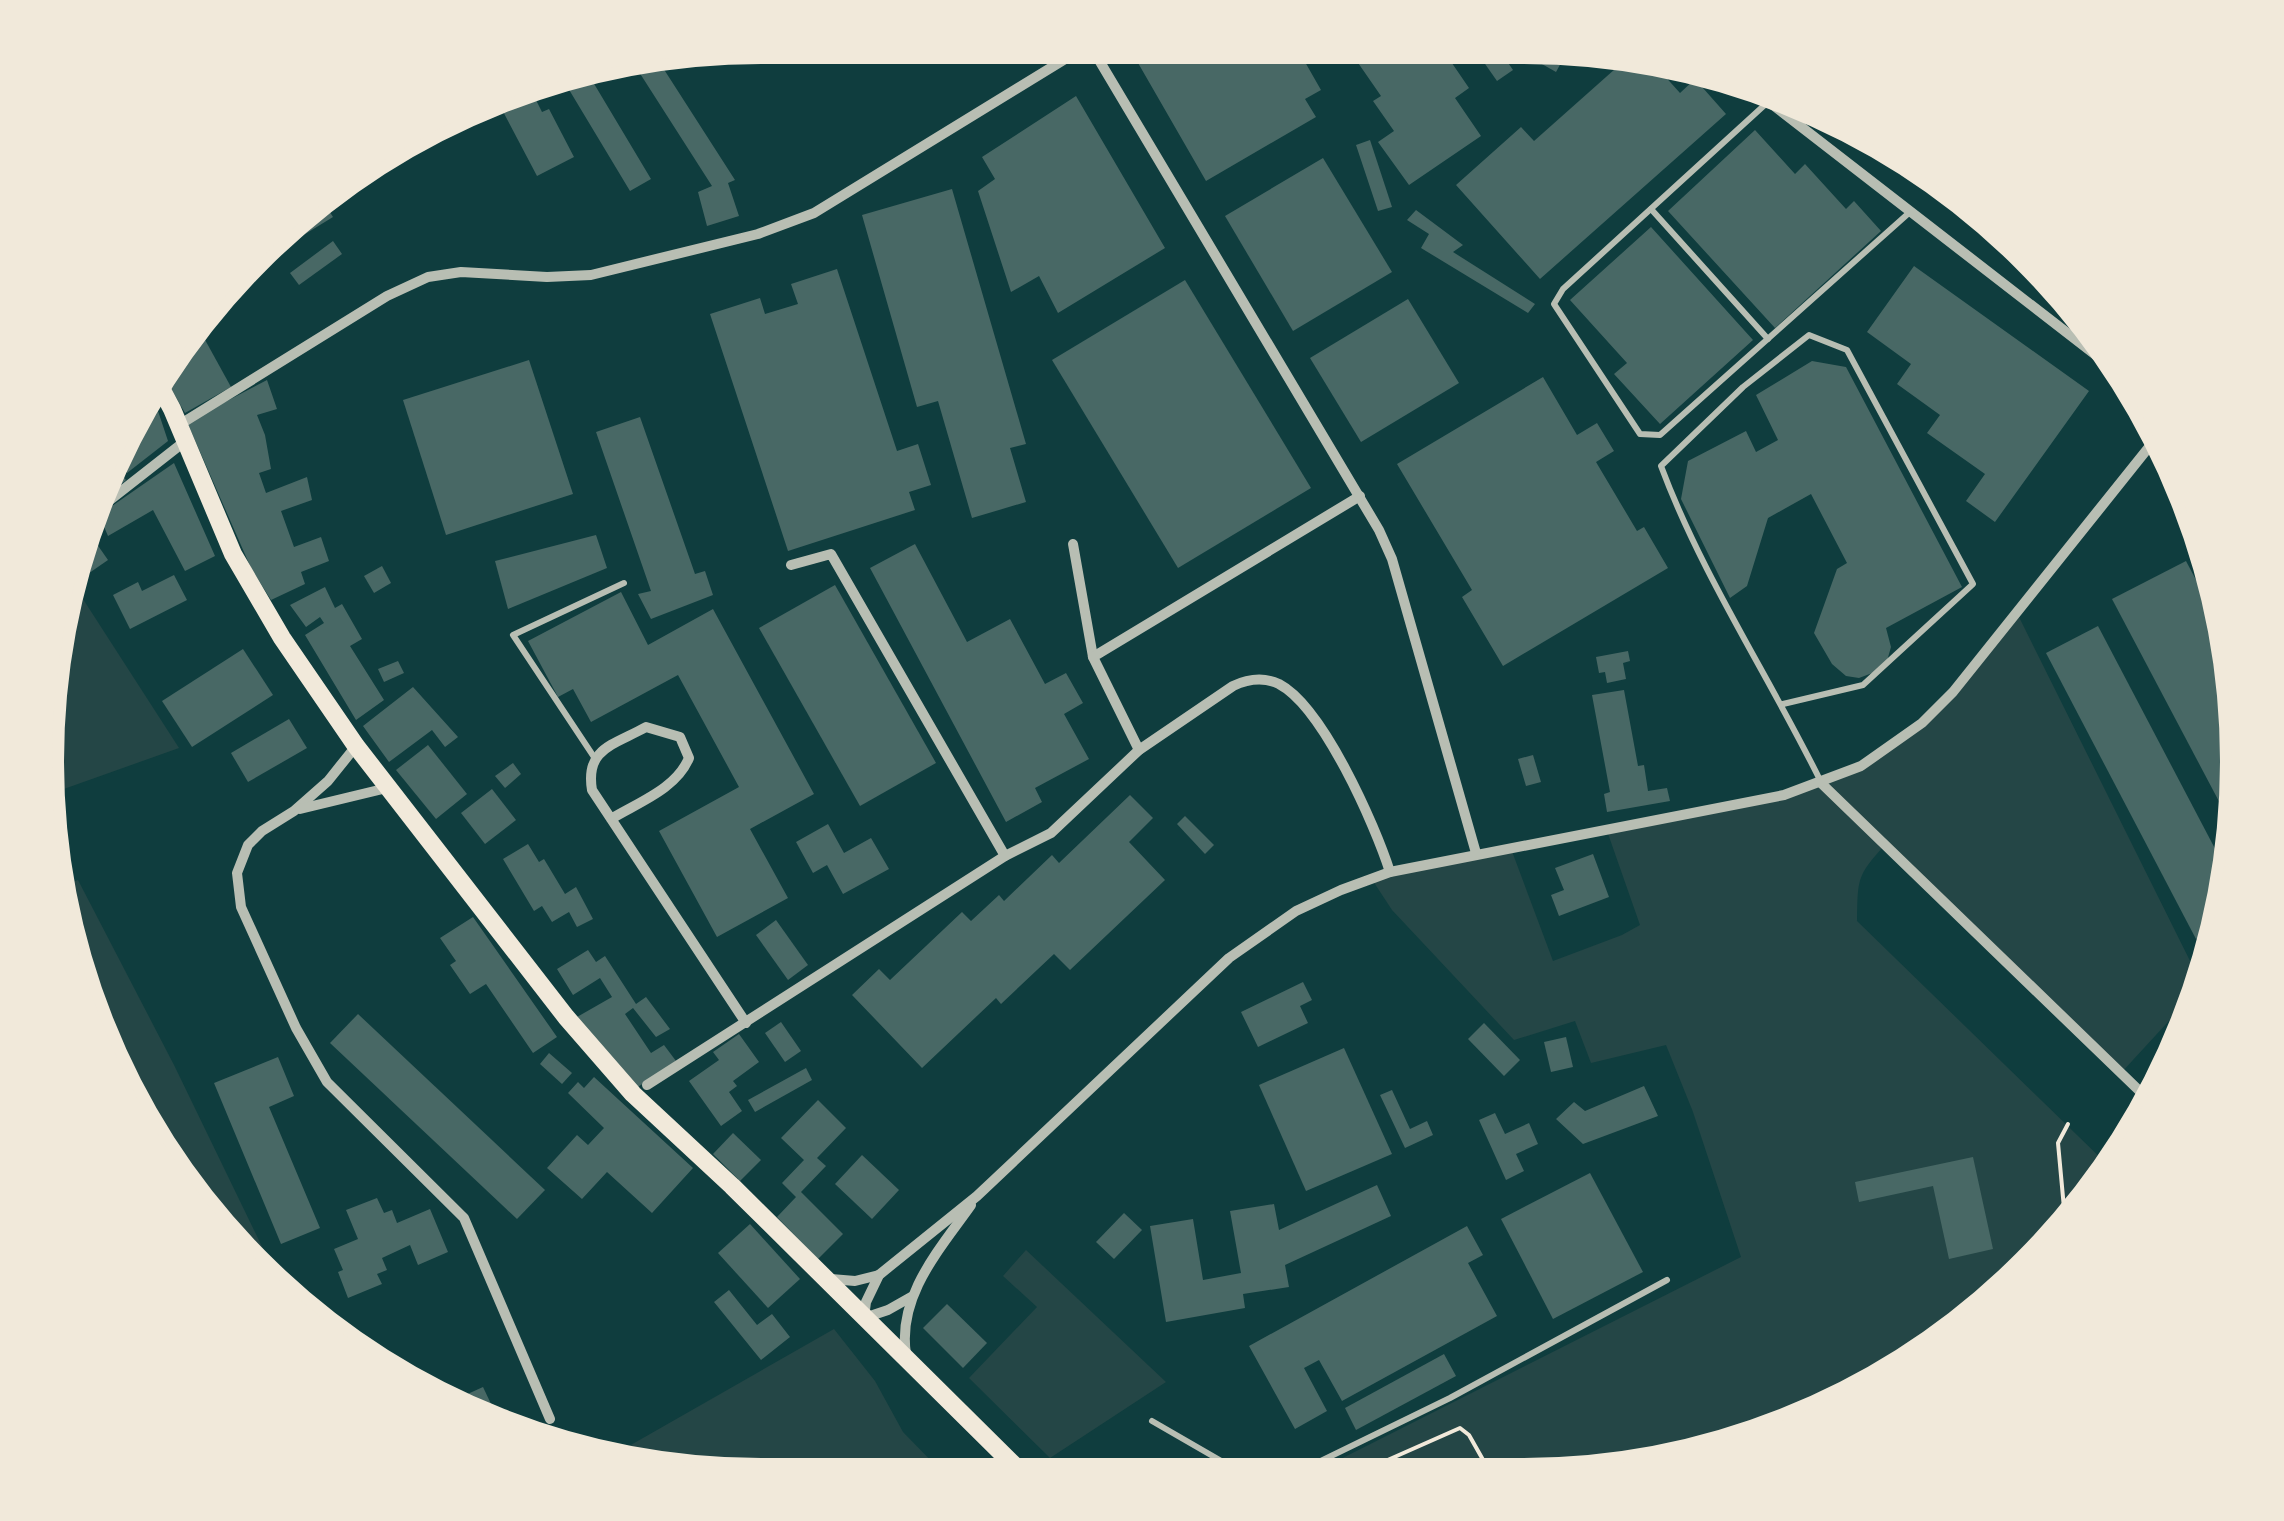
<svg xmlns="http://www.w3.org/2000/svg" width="2284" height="1521" font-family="'Alegreya Sans',sans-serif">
<rect width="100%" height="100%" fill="#0f3d3e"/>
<g fill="#244646">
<path d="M72,582L179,748L47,795L42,713Z"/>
<path d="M2017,613L2202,985L2121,1073L1885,845C1856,876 1858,880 1857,921L2114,1171L2033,1270L1924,1359L1800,1426L1665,1467L1523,1481L1303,1478L1741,1257L1693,1112L1666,1045L1591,1063L1575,1021L1514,1040L1392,910L1371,878L1510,846L1553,961L1622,935L1640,925L1606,828C1714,808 1835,799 1921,723C1955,692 1987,648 2017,613Z"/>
<path d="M78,880L174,1065L285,1294L251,1270L136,1120L54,902L53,889Z"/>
<path d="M1026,1250L1166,1382L1050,1458L969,1378L1037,1307L1003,1276Z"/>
<path d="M834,1329L875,1381L903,1432L942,1472L621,1467L557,1446L580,1435L629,1446Z"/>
</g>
<g fill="#486865">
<path d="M1136,46L1297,48L1321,90L1305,99L1316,117L1206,181L1130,49Z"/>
<path d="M1366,49L1443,50L1469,88L1455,98L1481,136L1409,185L1378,142L1394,131L1373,101L1381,96L1354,57Z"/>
<path d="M1476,51H1500L1513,70L1497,81Z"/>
<path d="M1528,52H1567L1556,72L1526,55Z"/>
<path d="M1633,53H1644L1680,93L1695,79L1726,114L1540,279L1456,185L1521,127L1534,141Z"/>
<path d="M656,57L735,180L728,183L739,216L707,226L698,192L712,186L632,61Z"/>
<path d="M595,67L601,77L593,82L651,179L630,191L559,73Z"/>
<path d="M529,86L542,112L549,109L574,157L537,176L498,102Z"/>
<path d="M1076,96L1165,248L1058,313L1039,276L1011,292L978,191L995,179L982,157Z"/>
<path d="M1755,130L1795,174L1805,164L1846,209L1854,201L1881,231L1775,328L1668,211Z"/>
<path d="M1370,140L1392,207L1378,211L1356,145Z"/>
<path d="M1323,158L1392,272L1293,331L1225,216Z"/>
<path d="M952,189L1026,444L1010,448L1026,502L972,518L938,401L917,407L862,215Z"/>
<path d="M321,198L333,217L289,244L283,234Z"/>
<path d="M1416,210L1463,245L1453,252L1535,304L1528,313L1421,248L1429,234L1407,220Z"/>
<path d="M1651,227L1753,340L1660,424L1614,374L1627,363L1570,300Z"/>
<path d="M333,241L342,254L299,285L290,273Z"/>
<path d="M1914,266L2089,391L1995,522L1966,501L1985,474L1927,433L1940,415L1897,384L1911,364L1867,332Z"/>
<path d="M837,269L897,451L918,444L931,485L909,492L915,510L788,551L710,314L760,298L765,314L798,304L791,284Z"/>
<path d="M1185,280L1311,488L1178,568L1052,360Z"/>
<path d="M1408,299L1459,383L1361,442L1310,358Z"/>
<path d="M193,318L231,387L185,413L161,371Z"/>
<path d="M529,360L573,494L446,535L403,400Z"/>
<path d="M1812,361L1846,367L1962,587L1886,628L1891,647L1887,661L1875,672L1859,678L1846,676L1832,664L1814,633L1837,569L1847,563L1811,494L1768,518L1747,586L1730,598L1681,499L1688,461L1746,431L1756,452L1778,440L1756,395Z"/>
<path d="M1543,377L1577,435L1597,423L1614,451L1596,462L1637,531L1644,527L1668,568L1503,666L1462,597L1472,590L1397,464Z"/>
<path d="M267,380L277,409L257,415L265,435L271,469L259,473L266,493L307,477L312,500L281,511L294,547L321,537L329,561L301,572L305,584L271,600L251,568L187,422Z"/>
<path d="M148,393L155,402L168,441L127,473L114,452Z"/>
<path d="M640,417L695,574L705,571L713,595L651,619L638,594L651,591L596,432Z"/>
<path d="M110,462L126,480L88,513L95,485Z"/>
<path d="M174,463L215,556L185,571L153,510L108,536L99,515Z"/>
<path d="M85,527L108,560L82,578L75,569Z"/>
<path d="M596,535L607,568L508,609L495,561Z"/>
<path d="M915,544L967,642L1010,619L1045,684L1066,673L1083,703L1064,714L1089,759L1035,788L1042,802L1006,822L870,568Z"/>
<path d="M2186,561L2233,650L2244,760L2238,824L2232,826L2112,599Z"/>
<path d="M382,566L391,583L374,593L364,576Z"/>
<path d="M174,575L187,600L130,629L113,595L138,582L142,591Z"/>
<path d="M835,585L936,763L860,806L759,628Z"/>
<path d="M325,587L335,608L342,604L362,639L350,646L384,700L356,720L305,635L324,623L320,617L306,627L290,605Z"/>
<path d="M621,592L648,645L713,609L814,794L750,829L788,898L717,937L659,831L739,787L678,675L591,722L573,689L558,697L528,641Z"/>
<path d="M2098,626L2232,881L2223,925L2196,939L2046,653Z"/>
<path d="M243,649L273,695L192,747L162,701Z"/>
<path d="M1628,651L1630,661L1623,663L1626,679L1607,683L1605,672L1599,673L1596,657Z"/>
<path d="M398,661L404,673L384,682L378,669Z"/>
<path d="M413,687L458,737L445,747L432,730L389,762L363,726Z"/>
<path d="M1624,690L1638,766L1644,765L1648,791L1667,788L1670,801L1607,812L1604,794L1610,792L1592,695Z"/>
<path d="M289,719L307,748L248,782L231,753Z"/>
<path d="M428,745L467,794L436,819L396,770Z"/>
<path d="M1533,755L1541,782L1526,786L1518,759Z"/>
<path d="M513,763L521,774L505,788L495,776Z"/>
<path d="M492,789L516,820L485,844L461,813Z"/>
<path d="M1130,795L1153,818L1129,842L1165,880L1070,970L1054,954L1001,1004L996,998L922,1068L852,995L879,969L890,980L962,912L971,921L999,895L1004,901L1052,855L1059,863Z"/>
<path d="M1185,816L1214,845L1205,854L1177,824Z"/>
<path d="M828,824L844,853L871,838L889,869L843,894L827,865L813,873L796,842Z"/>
<path d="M528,844L539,862L544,859L565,894L576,887L593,919L577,927L569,912L552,922L542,906L534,911L503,859Z"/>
<path d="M1593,854L1609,897L1559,916L1551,895L1564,890L1555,868Z"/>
<path d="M473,917L557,1037L533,1053L486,984L470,994L450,965L456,961L440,938Z"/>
<path d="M776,920L808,965L788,980L756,935Z"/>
<path d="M588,950L596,962L605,956L636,1004L646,997L670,1029L656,1037L633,1008L625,1014L651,1053L664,1045L676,1061L635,1089L577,1017L612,997L600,978L573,995L557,969Z"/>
<path d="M1303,982L1312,1000L1300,1006L1308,1023L1258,1047L1241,1012Z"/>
<path d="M358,1014L545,1190L517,1219L330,1043Z"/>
<path d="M781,1022L801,1051L785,1062L765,1033Z"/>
<path d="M1484,1023L1520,1060L1504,1076L1468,1039Z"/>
<path d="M739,1034L759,1062L733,1081L737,1086L729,1092L742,1111L721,1126L689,1081L719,1060L713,1052Z"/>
<path d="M1566,1037L1573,1067L1551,1072L1544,1042Z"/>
<path d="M1344,1048L1392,1154L1306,1191L1259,1085Z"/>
<path d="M549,1053L572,1073L562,1084L540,1064Z"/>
<path d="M278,1057L294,1096L269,1107L320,1228L281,1244L214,1083Z"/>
<path d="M806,1068L812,1080L755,1112L748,1100Z"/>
<path d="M594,1077L693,1168L652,1213L607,1172L582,1199L547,1168L577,1135L588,1145L604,1128L568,1093L578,1082L584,1088Z"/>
<path d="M1644,1086L1658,1116L1583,1144L1556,1119L1574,1102L1585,1111Z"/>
<path d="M1392,1090L1410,1129L1427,1121L1433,1135L1405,1148L1380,1095Z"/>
<path d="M818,1100L846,1128L817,1158L826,1166L801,1192L843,1234L818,1259L777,1217L796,1197L782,1183L804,1160L781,1138Z"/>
<path d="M1495,1113L1505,1134L1529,1123L1538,1144L1516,1154L1524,1171L1506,1180L1479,1120Z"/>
<path d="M733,1133L761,1160L740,1181L713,1154Z"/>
<path d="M862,1155L899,1190L872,1219L835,1184Z"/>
<path d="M1973,1157L1993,1249L1949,1259L1933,1186L1859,1202L1855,1182Z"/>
<path d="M1590,1173L1643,1272L1553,1319L1501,1219Z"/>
<path d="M1377,1185L1391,1216L1285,1265L1289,1287L1243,1294L1245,1308L1166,1322L1150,1226L1193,1219L1203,1280L1241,1273L1230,1211L1274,1204L1279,1230Z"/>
<path d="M377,1198L384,1213L392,1210L397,1223L430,1209L448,1252L418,1265L410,1245L382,1258L387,1270L377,1274L382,1284L348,1298L338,1272L343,1270L334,1249L358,1239L346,1210Z"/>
<path d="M1124,1213L1142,1230L1114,1259L1096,1242Z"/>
<path d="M750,1224L800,1279L768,1308L718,1253Z"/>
<path d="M1467,1226L1483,1255L1468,1263L1497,1316L1342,1401L1319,1360L1304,1368L1327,1411L1295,1429L1249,1346Z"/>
<path d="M729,1290L757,1325L772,1314L790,1337L761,1360L714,1302Z"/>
<path d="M947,1304L987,1343L963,1368L923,1328Z"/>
<path d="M1444,1354L1456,1376L1356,1430L1345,1408Z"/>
<path d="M483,1387L502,1427L441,1406Z"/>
</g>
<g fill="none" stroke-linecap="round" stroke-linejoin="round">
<g stroke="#f1e9da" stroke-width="4">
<path d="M2066,1230L2058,1143L2068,1124"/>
<path d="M1347,1478L1460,1428L1469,1435L1495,1481"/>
</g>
<g stroke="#b8beb3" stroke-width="6">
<path d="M1769,101L1563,289L1554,304L1640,434L1660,435L1910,212"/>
<path d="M1651,209L1768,339"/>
<path d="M1783,704L1863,685L1973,584L1847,350L1809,335L1743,387L1661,466C1702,576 1769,676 1821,782"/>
<path d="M594,757L513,635L624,583"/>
<path d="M1152,1421L1249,1477"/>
<path d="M1276,1477H1288L1450,1398L1667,1280"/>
</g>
<g stroke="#b8beb3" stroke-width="10">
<path d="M1090,45L1379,530L1392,559L1476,853"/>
<path d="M1742,81L2137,387"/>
<path d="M179,425L387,296L428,277L461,272L547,277L591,275L758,234L814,213L1088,45"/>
<path d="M87,518L184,442"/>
<path d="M1073,544L1093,657"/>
<path d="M791,565L831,554L1005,856"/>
<path d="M356,746L328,781L294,811L262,831L248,845L237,873L241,907L296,1028L327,1082L464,1218L550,1419"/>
<path d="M1139,750L1093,657L1360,496"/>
<path d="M1821,783L2153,1104"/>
<path d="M300,809L387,788"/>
<path d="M611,819C639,802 676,789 689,758L680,737L646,727C614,745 585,748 592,790L746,1023"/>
<path d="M647,1085L1005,856L1051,833L1139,750L1233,686C1248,679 1264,677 1279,684C1323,707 1375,825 1390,872"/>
<path d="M831,1279L855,1281L879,1275"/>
<path d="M911,1297L888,1310L864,1318L866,1302L879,1275L977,1196L1229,958L1296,911L1341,890L1390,872L1784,795L1861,766L1922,723L1953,692L2161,432"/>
<path d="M906,1354C897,1296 940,1249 971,1205"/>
</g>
<path stroke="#f1e9da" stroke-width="18" d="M156,379L172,409L233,554L282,638L356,746L566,1017L633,1094L732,1186L1022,1473"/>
</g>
<path d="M0 0H2284V1521H0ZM761 58H1523A703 703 0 0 1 2226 761V761A703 703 0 0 1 1523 1464H761A703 703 0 0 1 58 761V761A703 703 0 0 1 761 58Z" fill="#f1e9da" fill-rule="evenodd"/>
<path fill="none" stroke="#f1e9da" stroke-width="12" d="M761 58H1523A703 703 0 0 1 2226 761V761A703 703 0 0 1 1523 1464H761A703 703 0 0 1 58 761V761A703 703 0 0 1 761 58Z"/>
</svg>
